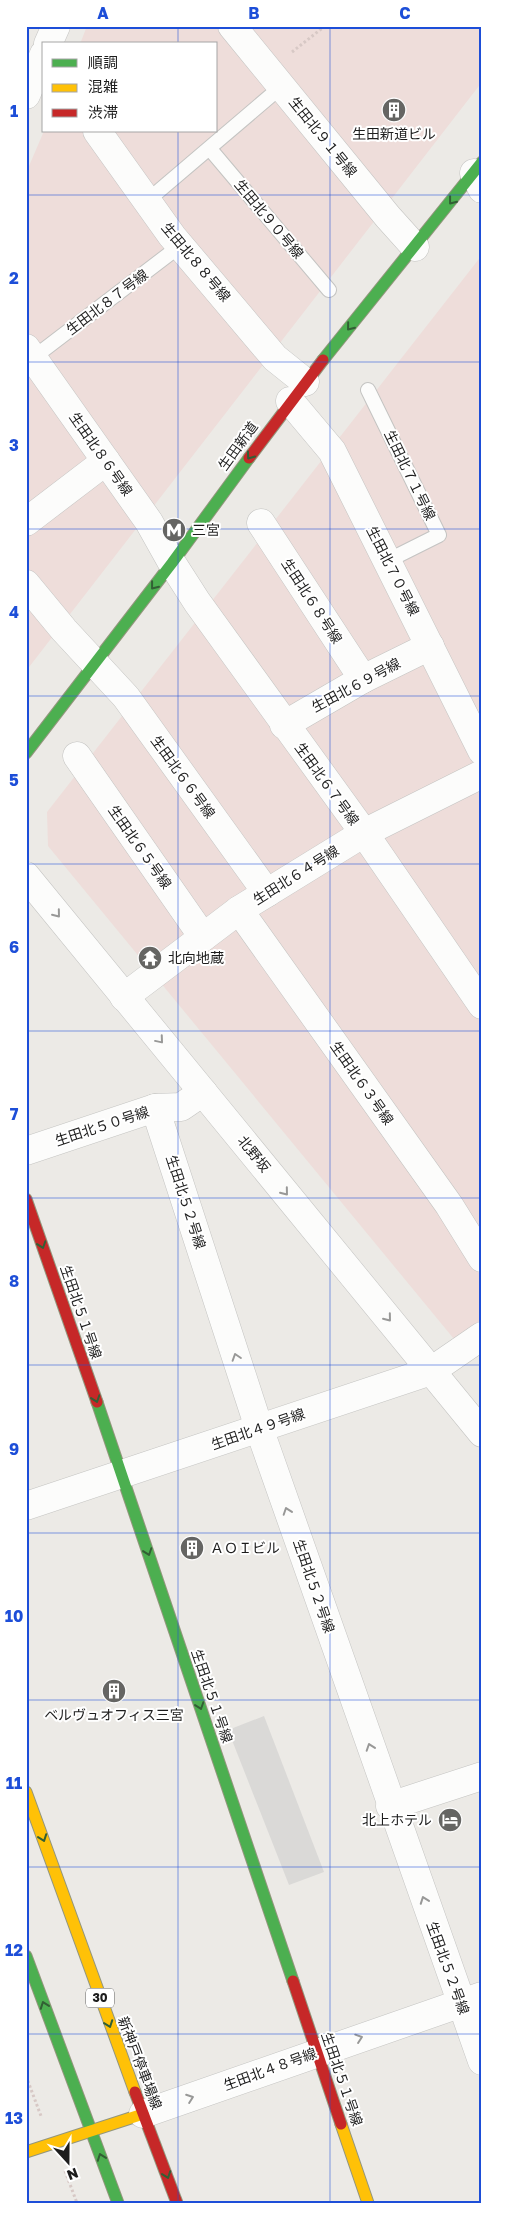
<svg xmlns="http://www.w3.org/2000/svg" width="508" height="2229" font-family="'Golos Text','Noto Sans JP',sans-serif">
<rect width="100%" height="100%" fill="#eceae6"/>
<g fill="#eeddda">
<path d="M87,26H482V82L26,671V173L44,131H216V44H80Z"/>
<path d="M482,255V1320L454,1339L48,846L47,812Z"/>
</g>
<path fill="#dad9d7" d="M264,1716L324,1872L289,1885L228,1730Z"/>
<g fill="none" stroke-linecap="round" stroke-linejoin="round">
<g stroke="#c4c4c2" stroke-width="16">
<g id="lane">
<path d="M210,149L329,290"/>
<path d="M147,201L282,86"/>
<path d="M33,358L181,245"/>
<path d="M368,390L439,535L387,561"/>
</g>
</g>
<g stroke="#c4c4c2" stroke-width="29">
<g id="street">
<path d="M232,26L388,217L415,247"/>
<path d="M48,44L56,26"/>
<path d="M26,95L44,54"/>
<path d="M97,131L172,236L275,358L305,382"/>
<path d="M474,173L482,189"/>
<path d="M26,348L149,522L172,563L197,602L364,833L482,1005"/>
<path d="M290,401L332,451L482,751"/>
<path d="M26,522L106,461"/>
<path d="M261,523L363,679"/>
<path d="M26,584L64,630L126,697L267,893"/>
<path d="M284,725L363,679L430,646"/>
<path d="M77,756L203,937"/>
<path d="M26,876L482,1433"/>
<path d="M239,910L449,1205L482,1258"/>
<path d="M124,997L239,910L364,833L482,774"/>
<path d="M155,1108L259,1428L482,2061"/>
<path d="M26,1151L155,1108L181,1107L203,1092"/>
<path d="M26,1506L431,1371L482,1336"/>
<path d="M390,1806L482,1776"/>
<path d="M143,2114L482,1996"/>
</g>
</g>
<g stroke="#93967d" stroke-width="13">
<g id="fast">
<path d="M323,360L482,162"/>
<path d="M26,753L172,563L249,458"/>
<path d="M97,1402L293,1981"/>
<path d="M26,1956L118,2203"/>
</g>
</g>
<g stroke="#93967d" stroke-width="13">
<g id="slow">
<path d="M26,1792L135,2092"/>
<path d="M341,2124L368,2203"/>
<path d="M26,2152L143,2114"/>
</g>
</g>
<g stroke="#93967d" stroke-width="13">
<g id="jam">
<path d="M249,458L323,360"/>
<path d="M26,1199L97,1402"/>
<path d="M293,1981L341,2124"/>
<path d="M135,2092L177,2203"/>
</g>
</g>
<g stroke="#d7c8c5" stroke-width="3" stroke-dasharray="2.5 2.5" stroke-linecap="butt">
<path d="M292,52L325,26"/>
<path d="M26,2076L41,2116"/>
<path d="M65,2171L77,2203"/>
</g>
<use href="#lane" stroke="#fcfcfb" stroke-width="14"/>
<use href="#street" stroke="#fcfcfb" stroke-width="28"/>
<use href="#fast" stroke="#4caf50" stroke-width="11"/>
<use href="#slow" stroke="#ffc107" stroke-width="11"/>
<use href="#jam" stroke="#c62828" stroke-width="11"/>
</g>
<defs><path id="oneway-chevron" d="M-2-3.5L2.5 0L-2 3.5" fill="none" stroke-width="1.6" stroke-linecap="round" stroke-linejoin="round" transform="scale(1.25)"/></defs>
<g stroke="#325f34">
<use href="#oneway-chevron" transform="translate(452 201) rotate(128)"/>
<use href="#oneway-chevron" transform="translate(350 327) rotate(129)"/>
<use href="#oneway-chevron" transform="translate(250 456) rotate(126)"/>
<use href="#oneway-chevron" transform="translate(154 586) rotate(128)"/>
<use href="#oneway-chevron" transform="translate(42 1245) rotate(71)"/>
<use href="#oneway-chevron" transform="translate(96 1399) rotate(71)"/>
<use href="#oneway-chevron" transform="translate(148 1552) rotate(71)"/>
<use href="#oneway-chevron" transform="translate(200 1706) rotate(71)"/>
<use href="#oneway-chevron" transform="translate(43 1838) rotate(70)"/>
<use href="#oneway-chevron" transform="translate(44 2005) rotate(-110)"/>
<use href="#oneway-chevron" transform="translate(109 2024) rotate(70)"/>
<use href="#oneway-chevron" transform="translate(101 2157) rotate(-110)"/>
<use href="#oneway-chevron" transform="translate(167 2175) rotate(70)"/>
</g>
<g stroke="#989897">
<use href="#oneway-chevron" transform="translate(57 914) rotate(51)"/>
<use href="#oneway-chevron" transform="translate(160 1040) rotate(50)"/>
<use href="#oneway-chevron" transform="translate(285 1192) rotate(51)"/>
<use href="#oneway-chevron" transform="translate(388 1318) rotate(51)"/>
<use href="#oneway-chevron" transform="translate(236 1357) rotate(-108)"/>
<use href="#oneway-chevron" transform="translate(287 1511) rotate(-109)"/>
<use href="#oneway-chevron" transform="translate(370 1747) rotate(-109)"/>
<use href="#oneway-chevron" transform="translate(424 1900) rotate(-110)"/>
<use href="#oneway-chevron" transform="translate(359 2038) rotate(-19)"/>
<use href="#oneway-chevron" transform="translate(190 2098) rotate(-20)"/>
</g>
<path fill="none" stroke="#1d4ed8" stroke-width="1" stroke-opacity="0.55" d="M178,26V44M330,26V2203M178,131V2203M26,195H482M26,362H482M26,529H482M26,696H482M26,864H482M26,1031H482M26,1198H482M26,1365H482M26,1533H482M26,1700H482M26,1867H482M26,2034H482"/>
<defs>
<g id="building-disc" transform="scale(1.25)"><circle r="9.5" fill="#656563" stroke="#fff"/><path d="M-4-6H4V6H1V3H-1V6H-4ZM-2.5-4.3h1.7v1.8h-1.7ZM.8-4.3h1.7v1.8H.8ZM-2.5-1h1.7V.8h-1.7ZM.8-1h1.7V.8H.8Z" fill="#fff"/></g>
<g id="metro-disc" transform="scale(1.25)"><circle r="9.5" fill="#656563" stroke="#fff"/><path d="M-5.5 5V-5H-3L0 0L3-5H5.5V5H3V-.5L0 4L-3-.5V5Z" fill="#fff"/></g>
<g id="temple-disc" transform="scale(1.25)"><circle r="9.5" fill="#656563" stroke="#fff"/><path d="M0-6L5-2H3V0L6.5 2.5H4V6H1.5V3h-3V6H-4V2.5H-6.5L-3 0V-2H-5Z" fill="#fff"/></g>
<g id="hotel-disc" transform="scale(1.25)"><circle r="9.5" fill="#656563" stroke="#fff"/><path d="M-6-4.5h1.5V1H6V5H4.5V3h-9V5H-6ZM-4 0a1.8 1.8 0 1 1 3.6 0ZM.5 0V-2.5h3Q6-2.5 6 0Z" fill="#fff"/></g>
</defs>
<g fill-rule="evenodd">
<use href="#building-disc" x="394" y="110"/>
<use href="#metro-disc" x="174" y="530"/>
<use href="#temple-disc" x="150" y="958"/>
<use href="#building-disc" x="192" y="1548"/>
<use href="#building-disc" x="114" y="1691"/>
<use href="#hotel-disc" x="450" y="1820"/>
</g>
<g text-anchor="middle" stroke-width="4" stroke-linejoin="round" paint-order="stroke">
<rect fill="#fff" stroke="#616161" stroke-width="1" x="86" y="1988.5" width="28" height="19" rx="4"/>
<g font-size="12" font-weight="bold" fill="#1d1d1d">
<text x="100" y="2002">30</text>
</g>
<g font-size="14" fill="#1d1d1d" stroke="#fff" text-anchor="start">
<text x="394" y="139" text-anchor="middle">生田新道ビル</text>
<text x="192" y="535">三宮</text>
<text x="168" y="963">北向地蔵</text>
<text x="210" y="1553">ＡＯＩビル</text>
<text x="114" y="1720" text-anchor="middle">ベルヴュオフィス三宮</text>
<text x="432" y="1825" text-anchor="end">北上ホテル</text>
</g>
<g font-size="14" fill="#1d1d1d" stroke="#fff">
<text transform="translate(323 137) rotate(51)" y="5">生田北９１号線</text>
<text transform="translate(269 219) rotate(50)" y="5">生田北９０号線</text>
<text transform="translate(196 262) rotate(50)" y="5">生田北８８号線</text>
<text transform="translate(107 302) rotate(-37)" y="5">生田北８７号線</text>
<text transform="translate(238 446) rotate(-54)" y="5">生田新道</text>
<text transform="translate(101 454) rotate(55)" y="5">生田北８６号線</text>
<text transform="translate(410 475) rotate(64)" y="5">生田北７１号線</text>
<text transform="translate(393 571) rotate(63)" y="5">生田北７０号線</text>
<text transform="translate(312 601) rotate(57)" y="5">生田北６８号線</text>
<text transform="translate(356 685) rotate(-28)" y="5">生田北６９号線</text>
<text transform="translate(183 777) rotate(54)" y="5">生田北６６号線</text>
<text transform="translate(327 784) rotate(54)" y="5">生田北６７号線</text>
<text transform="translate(140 847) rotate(55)" y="5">生田北６５号線</text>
<text transform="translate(296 875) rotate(-32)" y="5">生田北６４号線</text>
<text transform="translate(362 1083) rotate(55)" y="5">生田北６３号線</text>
<text transform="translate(102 1126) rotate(-18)" y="5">生田北５０号線</text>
<text transform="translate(254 1154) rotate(51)" y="5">北野坂</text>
<text transform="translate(186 1202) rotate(72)" y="5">生田北５２号線</text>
<text transform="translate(81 1312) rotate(71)" y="5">生田北５１号線</text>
<text transform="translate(258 1429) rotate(-19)" y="5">生田北４９号線</text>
<text transform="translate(314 1586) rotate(71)" y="5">生田北５２号線</text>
<text transform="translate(212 1696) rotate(71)" y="5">生田北５１号線</text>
<text transform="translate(448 1968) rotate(70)" y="5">生田北５２号線</text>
<text transform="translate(140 2063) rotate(69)" y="5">新神戸停車場線</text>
<text transform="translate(270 2069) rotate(-20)" y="5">生田北４８号線</text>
<text transform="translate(342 2079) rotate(71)" y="5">生田北５１号線</text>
</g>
</g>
<rect width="508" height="2229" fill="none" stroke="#ffffff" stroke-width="55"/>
<rect x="42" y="42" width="175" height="90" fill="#ffffff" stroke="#a5a5a5"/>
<rect x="52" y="59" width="25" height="8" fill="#4caf50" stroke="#a5a5a5"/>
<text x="88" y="68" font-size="15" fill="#1d1d1d">順調</text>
<rect x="52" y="84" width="25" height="8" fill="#ffc107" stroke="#a5a5a5"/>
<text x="88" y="92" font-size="15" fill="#1d1d1d">混雑</text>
<rect x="52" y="109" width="25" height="8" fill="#c62828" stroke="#a5a5a5"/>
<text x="88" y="118" font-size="15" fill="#1d1d1d">渋滞</text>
<g transform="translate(68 2162) rotate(159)" stroke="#ffffff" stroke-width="4" paint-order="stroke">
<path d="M0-4L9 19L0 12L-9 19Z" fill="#1d1d1d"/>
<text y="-8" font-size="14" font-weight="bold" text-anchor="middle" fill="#1d1d1d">N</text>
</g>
<rect x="28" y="28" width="452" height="2174" fill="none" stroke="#1d4ed8" stroke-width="2"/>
<g font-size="16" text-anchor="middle" font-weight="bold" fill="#1d4ed8">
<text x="103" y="19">A</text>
<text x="254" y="19">B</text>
<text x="405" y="19">C</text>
<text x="14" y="117">1</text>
<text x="14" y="284">2</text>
<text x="14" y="451">3</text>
<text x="14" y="618">4</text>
<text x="14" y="786">5</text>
<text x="14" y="953">6</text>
<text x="14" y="1120">7</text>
<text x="14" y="1287">8</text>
<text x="14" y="1455">9</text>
<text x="14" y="1622">10</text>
<text x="14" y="1789">11</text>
<text x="14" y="1956">12</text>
<text x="14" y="2124">13</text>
</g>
</svg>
